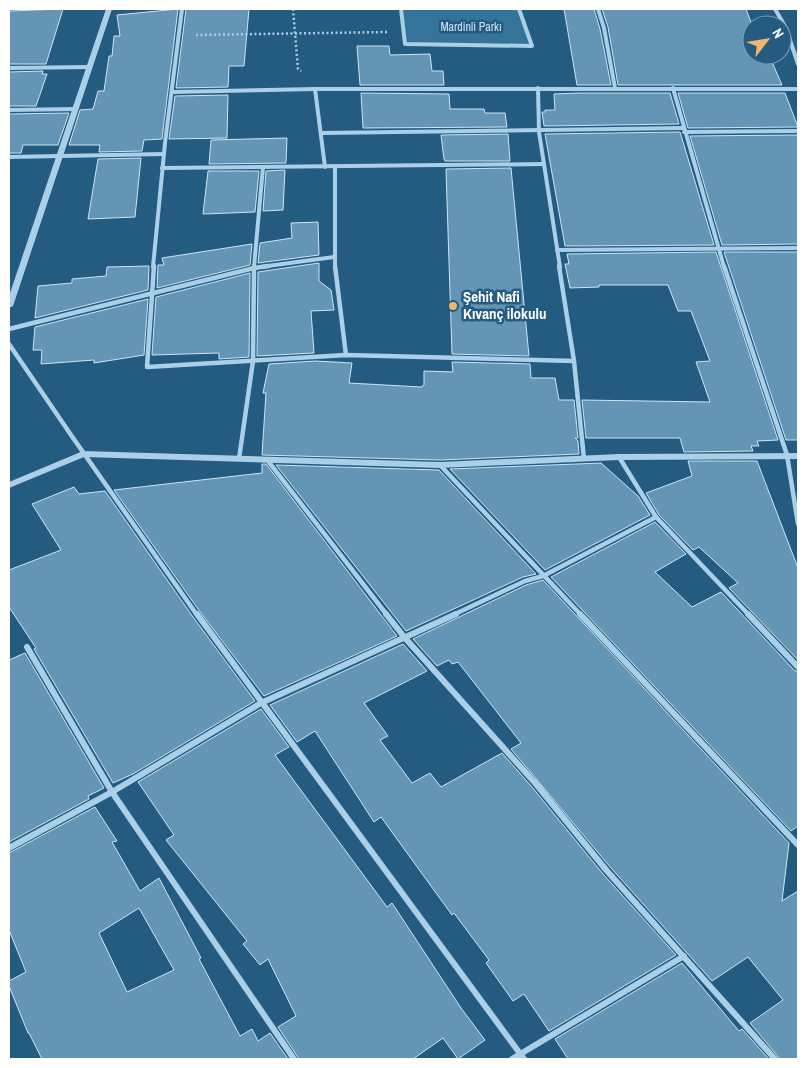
<svg xmlns="http://www.w3.org/2000/svg" width="807" height="1068" font-family="'Archivo Narrow',sans-serif">
<rect width="100%" height="100%" fill="#245b80"/>
<path fill="#34749b" d="M401,9H519L532,46L405,44Z"/>
<g fill="#6595b4" stroke="#cde6f5" fill-rule="evenodd">
<path d="M63,9L46,64H9V11Z"/>
<path d="M178,9L162,139L144,140L142,151L99,152L100,145H69L80,110L93,109L98,91H104L109,56H112L114,36H120L117,15Z"/>
<path d="M186,9H249L244,66H229L228,87L176,88Z"/>
<path d="M564,9H594L600,29L611,85H577Z"/>
<path d="M602,9H746L752,25V55H769L782,85H618L608,27Z"/>
<path d="M357,46H389L390,55L430,54L432,71H443L444,85H360Z"/>
<path d="M43,71L42,74H47L36,106H9V72Z"/>
<path d="M361,93L449,94L450,109H484L485,113H505L507,127L363,128Z"/>
<path d="M578,93H670L679,124L544,126L542,112H545V110H555L554,94Z"/>
<path d="M678,93H785L798,127L688,128Z"/>
<path d="M228,95L227,138L169,139L175,96Z"/>
<path d="M69,113L58,145H23L21,153H9V114Z"/>
<path d="M680,132L714,245L565,246L545,134Z"/>
<path d="M508,134L510,161H445L444,159L441,135Z"/>
<path d="M798,135V244L722,245L690,136Z"/>
<path d="M287,138L286,163L209,164L211,140Z"/>
<path d="M141,158L135,217L88,219L98,159Z"/>
<path d="M511,168L529,356L452,354L446,169Z"/>
<path d="M285,170L283,210L263,211L266,171Z"/>
<path d="M208,171H259L255,212L203,214Z"/>
<path d="M318,222L319,255L258,263L260,243L292,238L291,223Z"/>
<path d="M252,244L250,265L157,288L158,265H164L162,258Z"/>
<path d="M716,252L778,440L757,441L759,446H751L753,451L684,452L680,438H586L582,400L710,402L696,362L710,361L691,311H678L668,285H599V287L570,288L565,264H569L567,254Z"/>
<path d="M724,252H798V440H786Z"/>
<path d="M319,263V281L331,290L334,310L311,311L314,353L257,356L258,272Z"/>
<path d="M149,266L148,290L35,318L38,286L72,283V279L106,276L107,267Z"/>
<path d="M250,273L249,357L219,359V353L152,355L156,297Z"/>
<path d="M148,299L144,355L94,363V360L41,364L42,350H33L35,327Z"/>
<path d="M315,361L352,363L349,383L421,387L424,385V371L453,372L452,362L530,364L531,378H555L559,400H574L578,438H575L578,441L579,454L440,460L262,455L266,393H263L269,364Z"/>
<path d="M688,461H757L798,568V660L729,588L738,583L699,547L693,550L659,515L646,493L692,476Z"/>
<path d="M601,463L638,496L650,515L545,570L450,469Z"/>
<path d="M262,464H266L397,636L264,696L198,609L114,490L262,473Z"/>
<path d="M276,465L439,470L536,574L523,577L406,631Z"/>
<path d="M74,487L79,494L105,491L193,617L255,701L133,774L113,783L34,649L36,648L9,607V570L61,550L32,504Z"/>
<path d="M655,522L686,554L655,572L692,607L721,592L794,670L798,672V826L791,831L551,577Z"/>
<path d="M543,580L789,843L782,901L798,891V1059H780L750,1023L783,1000L748,957L712,981L611,868L511,749L521,743L458,662L452,664L449,660L437,666L413,639L526,585Z"/>
<path d="M403,644L427,671L364,703L388,736L380,740L412,783L430,773L441,787L502,753L532,787L603,874L676,955L549,1031L524,994L513,1001L486,963L489,960L454,913L452,915L381,817L374,822L315,731L297,742L270,705Z"/>
<path d="M25,653L104,788L88,796L89,799L9,842V660Z"/>
<path d="M261,709L289,747L275,755L387,907L392,903L461,1008L485,1040L458,1059L443,1038L413,1059H299L278,1027L296,1016L268,959L260,965L243,944L247,941L166,840L174,835L138,782Z"/>
<path d="M95,807L117,841L112,842L140,891L159,878L201,958L199,959L240,1036L252,1029L258,1041L270,1033L288,1059H42L29,1033H28L9,986V981L26,972L9,930V853ZM139,908L174,970L127,992L99,933Z"/>
<path d="M682,963L739,1031L742,1029L769,1059H568L555,1039Z"/>
</g>
<g fill="none" stroke-linecap="round" stroke-linejoin="round">
<g stroke="#aacfe6" stroke-width="2.5" stroke-dasharray="2 2.5" stroke-linecap="butt">
<path d="M293,9L298,69L301,71"/>
<path d="M196,35L387,32"/>
</g>
<g stroke="#aacfe6" stroke-width="4">
<path d="M401,9L405,44L532,46L519,9"/>
<path d="M598,9L604,28L615,88"/>
<path d="M775,9L786,28L798,64"/>
<path d="M9,68L90,67"/>
<path d="M538,88L539,132L560,267"/>
<path d="M673,88L724,267"/>
<path d="M315,89L325,167"/>
<path d="M172,92L315,89H798"/>
<path d="M9,110L76,109"/>
<path d="M684,132L798,131"/>
<path d="M322,133L684,128"/>
<path d="M9,157L164,154"/>
<path d="M335,167V267"/>
<path d="M162,168L544,164"/>
<path d="M557,250L798,248"/>
<path d="M153,267L165,143L182,9"/>
<path d="M254,267L263,167"/>
<path d="M260,267L334,257"/>
</g>
<g stroke="#aacfe6" stroke-width="4.5">
<path d="M154,266L147,367L346,355L574,361"/>
<path d="M335,266L346,355"/>
<path d="M559,266L574,361L584,459"/>
<path d="M724,266L787,455L798,524"/>
<path d="M9,329L254,268L269,266"/>
<path d="M9,344L71,435L197,615"/>
<path d="M619,457L656,517L749,615"/>
<path d="M239,459L253,361L254,266"/>
<path d="M268,461L387,615"/>
<path d="M440,465L581,615"/>
<path d="M453,615L525,581L543,576L656,517"/>
</g>
<g stroke="#aacfe6" stroke-width="6">
<path d="M197,614L524,1059"/>
<path d="M386,614L405,638L536,784L607,871L775,1059"/>
<path d="M580,614L798,845"/>
<path d="M748,614L798,667"/>
<path d="M27,647L112,792L294,1059"/>
<path d="M9,848L112,792L261,703L456,614"/>
<path d="M512,1059L684,956"/>
</g>
<g fill="#aacfe6" fill-rule="evenodd">
<path d="M106,9H112L13,306L9,308V296Z"/>
<path d="M83,451L440,462L619,454L798,453V459L619,460L440,468L84,457L9,488V482Z"/>
</g>
</g>
<circle fill="#f1b56d" stroke="#245b80" stroke-width="2" cx="453" cy="306" r="5"/>
<g text-anchor="middle" stroke-width="5" stroke-linejoin="round" paint-order="stroke">
<g font-size="12" fill="#cde6f5" stroke="#245b80">
<text x="471" y="31">Mardinli Parkı</text>
</g>
<g font-size="15" font-weight="bold" fill="#fff" stroke="#245b80" text-anchor="start">
<text x="463" y="302">Şehit Nafi<tspan x="463" dy="17">Kıvanç ilokulu</tspan></text>
</g>
</g>
<rect width="807" height="1068" fill="none" stroke="#ffffff" stroke-width="20"/>
<g transform="translate(767 40) rotate(59)"><circle r="24" fill="#245b80" stroke="#7c9db3"/>
<path d="M0-4L9 19L0 12L-9 19Z" fill="#f1b56d"/>
<text y="-8" font-size="14" font-weight="bold" text-anchor="middle" fill="#ffffff">N</text>
</g>
</svg>
